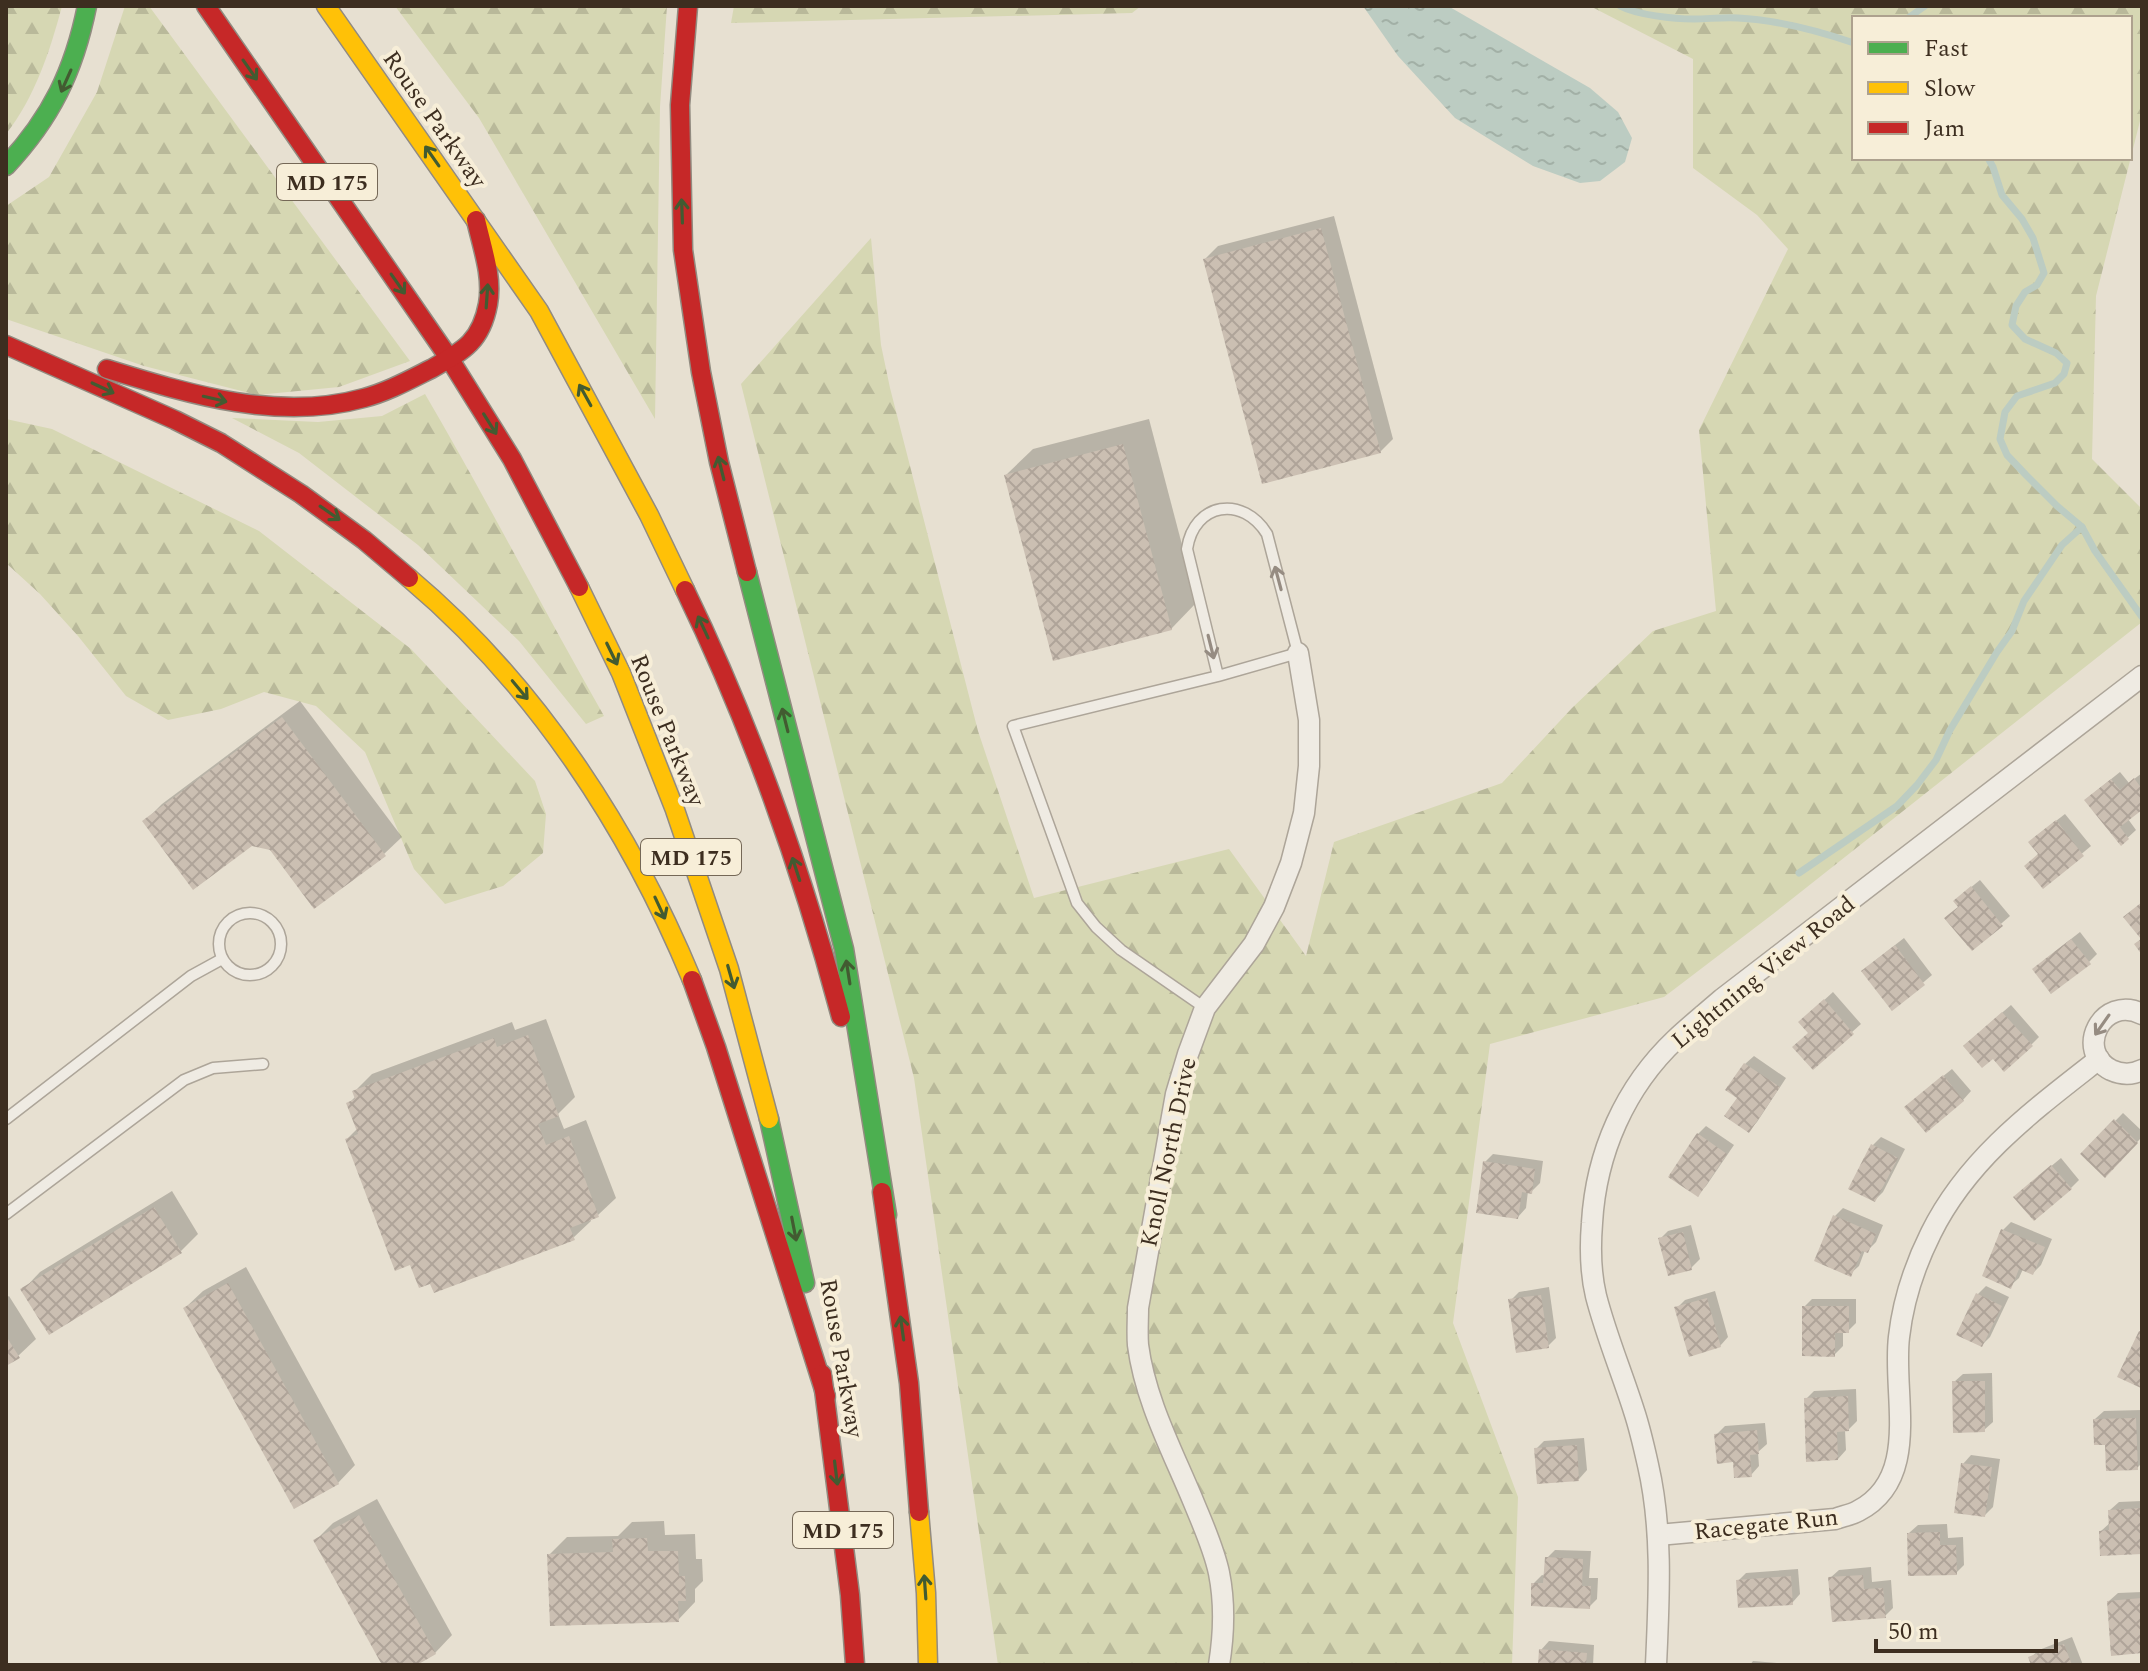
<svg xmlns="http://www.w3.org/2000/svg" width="2148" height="1671" font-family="Spectral,serif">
<defs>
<pattern id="forest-firs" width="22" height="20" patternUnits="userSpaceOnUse" patternTransform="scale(2)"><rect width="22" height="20" fill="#d6d7b3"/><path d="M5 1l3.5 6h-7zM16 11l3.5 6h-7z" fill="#b9b99a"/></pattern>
<pattern id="water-ripples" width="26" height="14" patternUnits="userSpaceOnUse" patternTransform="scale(2)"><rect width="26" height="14" fill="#bcccc2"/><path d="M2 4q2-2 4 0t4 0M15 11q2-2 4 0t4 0" fill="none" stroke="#a2b0a6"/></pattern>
<pattern id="building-cross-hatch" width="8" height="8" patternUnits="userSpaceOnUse" patternTransform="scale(2)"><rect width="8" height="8" fill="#cbbfb2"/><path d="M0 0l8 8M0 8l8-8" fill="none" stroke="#afa499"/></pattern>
</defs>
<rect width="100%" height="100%" fill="#e7e0d1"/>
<g fill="url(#forest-firs)" fill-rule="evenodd">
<path d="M6,6H62C50,51 35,97 6,134Z"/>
<path d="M125,6H149L410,361L339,387L257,395L144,366L6,319V206L49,177L97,92Z"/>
<path d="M395,6H667L660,107L655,419L479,118Z"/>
<path d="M734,6H1141L1132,13L731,23Z"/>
<path d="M1590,6H2142V113L2096,296L2092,459L2142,509V622L1773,914L1664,997L1490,1044L1453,1323L1518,1497L1512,1665H998L914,1078L741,384L871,238L881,345L890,388L978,731L1034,898L1229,849L1306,956L1334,842L1502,783L1572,708L1653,631L1716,611L1699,430L1788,249L1757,215L1693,168V59ZM1854,18H2130V158H1854Z"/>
<path d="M425,394C487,500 543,609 604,716L586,724L519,641L418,545L299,453L232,418L318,422L382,416Z"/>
<path d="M6,419L52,429L259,531L411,649L535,781L546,814L543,853L503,886L445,904L414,869L365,752L316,706L264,692L221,709L168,720L126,696L78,636L40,594L6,563Z"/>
</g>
<path fill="url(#water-ripples)" d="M1363,6H1448L1590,88L1618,112L1632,138L1625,162L1600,181L1580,183L1533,166L1455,118L1398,56Z"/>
<g fill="#0003">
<path d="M1334,216L1393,439L1380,452L1205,259L1218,246Z"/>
<path d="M1149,419L1197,602L1171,629L1006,475L1033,449Z"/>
<path d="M300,701L402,837L384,854L271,848L145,821L162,804Z"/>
<path d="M2120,772L2129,783L2142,773V807L2128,819L2136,830L2122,843L2095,792Z"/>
<path d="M2065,814L2091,846L2043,886L2039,834Z"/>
<path d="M1980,880L2010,916L1972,949L1960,906L1964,893Z"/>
<path d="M2080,932L2097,954L2089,962L2043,961Z"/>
<path d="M1904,938L1932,975L1893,1008L1872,963Z"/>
<path d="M1833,992L1861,1024L1813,1067L1809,1014Z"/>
<path d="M2011,1005L2039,1037L2031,1045L1973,1038Z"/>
<path d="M546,1019L575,1097L558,1114L564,1129L586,1120L616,1198L598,1215L590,1218L591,1221L573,1238L347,1139L358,1128L349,1103L356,1096L355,1091L372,1074L512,1022L515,1030Z"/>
<path d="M1754,1056L1786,1078L1757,1122L1749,1130L1739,1097L1728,1090L1745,1064Z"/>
<path d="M1952,1069L1971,1091L1963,1100L1915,1099Z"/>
<path d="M2123,1113L2142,1131V1137L2105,1175L2083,1154Z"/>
<path d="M1706,1126L1734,1145L1706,1186L1698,1194V1134Z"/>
<path d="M1881,1137L1905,1149L1883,1192L1875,1200L1873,1145Z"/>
<path d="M1493,1154L1543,1161L1540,1183L1531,1192L1528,1191L1526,1208L1518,1217L1485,1162Z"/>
<path d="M2061,1158L2079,1180L2071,1188L2024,1189Z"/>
<path d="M172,1191L198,1234L181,1251L49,1332L23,1290L40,1272Z"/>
<path d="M1843,1208L1883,1225L1876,1242L1867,1251L1865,1250L1859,1266L1850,1274L1835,1216Z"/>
<path d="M2011,1222L2052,1239L2041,1265L2033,1273L2023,1269L2019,1278L2010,1286L2003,1230Z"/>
<path d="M1691,1225L1700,1259L1691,1268L1660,1239L1668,1231Z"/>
<path d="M246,1267L355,1465L338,1483L185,1308L203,1291Z"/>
<path d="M1986,1286L2009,1297L1990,1337L1982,1345L1977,1295Z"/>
<path d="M1549,1287L1556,1338L1548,1346L1511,1300L1519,1292Z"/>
<path d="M1715,1291L1728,1337L1720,1346L1677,1308L1685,1300Z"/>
<path d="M9,1296L36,1339L18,1356L6,1364V1298Z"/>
<path d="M1812,1299H1856V1323L1848,1331H1843V1346L1834,1355L1804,1307Z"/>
<path d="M1992,1373L1993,1422L1984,1430L1954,1382L1963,1374Z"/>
<path d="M1856,1389L1857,1421L1848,1430H1845L1846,1450L1838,1459L1806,1399L1814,1391Z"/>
<path d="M2142,1410V1463L2137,1468L2107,1443L2095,1419L2104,1411Z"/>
<path d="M1765,1423L1767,1444L1758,1452L1759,1466L1751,1475L1734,1460L1716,1435L1725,1426Z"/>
<path d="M1584,1438L1587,1470L1579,1479L1536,1449L1544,1441Z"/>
<path d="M1971,1455L2000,1459L1993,1507L1985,1515L1963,1464Z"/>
<path d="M377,1499L452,1635L435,1653L412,1665H384L315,1541L333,1523Z"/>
<path d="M2142,1501V1552L2102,1554L2101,1531L2111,1522L2110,1510L2119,1502Z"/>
<path d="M664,1521L665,1535L695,1534L696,1559H702L703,1581L695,1589V1602L678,1620L549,1555L567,1537L618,1536L632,1522Z"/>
<path d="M1947,1524L1948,1538L1963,1537L1964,1565L1956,1573L1909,1533L1918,1525Z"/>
<path d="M1555,1550L1591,1551L1589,1578H1598L1597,1599L1589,1607L1533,1584L1542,1575L1546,1576L1547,1558Z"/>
<path d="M1871,1567L1872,1582L1891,1580L1893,1608L1885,1616L1830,1578L1839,1570Z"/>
<path d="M1798,1569L1800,1594L1792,1603L1738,1581L1746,1573Z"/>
<path d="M2142,1592V1651L2109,1601L2118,1593Z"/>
<path d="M2072,1637L2083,1665H2033L2030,1658L2039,1650Z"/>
<path d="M1549,1641L1594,1645L1593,1665H1540L1541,1650Z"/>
<path d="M1753,1661L1791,1664V1665H1750Z"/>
</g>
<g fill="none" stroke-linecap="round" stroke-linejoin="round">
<g stroke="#bcccc2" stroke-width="7">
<path d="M1620,6C1637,15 1674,19 1694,19C1708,19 1723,17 1738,18C1778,20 1816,30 1854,43"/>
<path d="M1908,18L1925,6"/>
<path d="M1988,158L1993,167L2002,195L2022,219L2033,238L2044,273L2037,285L2025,292L2016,306L2012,325L2025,339L2056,353L2067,363L2064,374L2055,383L2017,396L2005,412L2000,439L2007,455L2026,475L2057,506L2082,527L2095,551L2142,617"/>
<path d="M1799,873L1897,806L1917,785L1936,760L1950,730L1997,652L2012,631L2024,601L2062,545L2082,527"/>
</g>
</g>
<g fill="url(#building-cross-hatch)">
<path d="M1321,228L1381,453L1262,484L1203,259Z"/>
<path d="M1123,444L1172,630L1053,661L1004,475Z"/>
<path d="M282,717L386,856L314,909L270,850L252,846L193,890L142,821Z"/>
<path d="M2134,778L2142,789V810L2120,827L2129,839L2121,846L2084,800L2111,779L2120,790Z"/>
<path d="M2056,820L2084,856L2043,889L2024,866L2038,854L2028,842Z"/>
<path d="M1971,886L2003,926L1972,951L1944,918L1958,907L1953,901Z"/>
<path d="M2142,902V955L2134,944L2141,939L2123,917Z"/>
<path d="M2071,939L2091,964L2051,994L2032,969Z"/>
<path d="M1895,945L1925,985L1892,1011L1861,971Z"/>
<path d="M1824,999L1854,1034L1813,1070L1792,1047L1808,1033L1798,1022Z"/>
<path d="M2002,1012L2033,1046L2004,1072L1993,1059L1982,1068L1963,1046Z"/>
<path d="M528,1035L559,1116L538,1124L546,1145L569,1136L599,1217L570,1228L575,1240L434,1293L430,1284L419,1288L410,1265L395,1271L345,1139L358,1134L346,1103L355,1099L352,1091L494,1038L497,1047Z"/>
<path d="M1744,1063L1780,1087L1749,1133L1724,1116L1737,1098L1725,1090Z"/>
<path d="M1943,1075L1964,1101L1926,1133L1904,1107Z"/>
<path d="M2114,1119L2138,1143L2105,1178L2080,1154Z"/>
<path d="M1697,1133L1727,1154L1698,1197L1668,1177Z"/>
<path d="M1871,1144L1898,1158L1875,1202L1848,1189Z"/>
<path d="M1483,1161L1535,1169L1532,1194L1522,1192L1518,1219L1476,1213Z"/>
<path d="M2051,1165L2072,1189L2034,1221L2013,1197Z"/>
<path d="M154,1207L182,1253L49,1335L20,1289Z"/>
<path d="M1833,1215L1876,1234L1868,1253L1862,1251L1851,1277L1814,1261Z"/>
<path d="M2001,1229L2045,1247L2033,1275L2019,1269L2011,1289L1982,1276Z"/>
<path d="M1683,1232L1692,1270L1668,1276L1658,1238Z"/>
<path d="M228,1283L339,1484L294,1509L183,1308Z"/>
<path d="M1976,1293L2002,1306L1982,1347L1956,1335Z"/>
<path d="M1541,1295L1549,1348L1516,1353L1508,1299Z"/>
<path d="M1707,1298L1721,1347L1689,1357L1674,1307Z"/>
<path d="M1802,1306H1849V1333H1835V1357L1802,1356Z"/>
<path d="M2139,1331L2142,1332L2141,1388L2117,1377Z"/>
<path d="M6,1336L20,1358L6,1366Z"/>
<path d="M1952,1381H1985V1432L1953,1433Z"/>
<path d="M1848,1396L1849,1431L1837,1432L1838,1460L1806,1462L1804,1398Z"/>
<path d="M2136,1418L2138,1470L2106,1471L2105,1445H2094L2093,1419Z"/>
<path d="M1757,1430L1759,1454L1750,1455L1752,1477L1734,1478L1733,1462L1717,1464L1714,1434Z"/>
<path d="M1577,1445L1579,1481L1537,1484L1534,1448Z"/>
<path d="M1961,1463L1992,1467L1985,1517L1954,1513Z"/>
<path d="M2141,1508L2142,1554L2100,1556L2099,1531L2109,1530L2108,1510Z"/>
<path d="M359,1515L436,1654L417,1665H382L313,1540Z"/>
<path d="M1940,1532V1545H1956L1957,1575L1908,1576L1907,1533Z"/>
<path d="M647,1538L648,1551H678L679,1576H685L686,1601H678L679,1622L550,1626L547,1554L613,1552L612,1539Z"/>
<path d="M1545,1557L1583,1559L1582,1586H1591L1590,1609L1531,1606V1583H1543Z"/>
<path d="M1863,1575L1864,1589L1883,1588L1886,1618L1832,1622L1828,1577Z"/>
<path d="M1791,1576L1793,1605L1738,1608L1736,1580Z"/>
<path d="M2142,1598V1653L2111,1656L2107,1601Z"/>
<path d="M2064,1644L2072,1665H2031L2028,1657Z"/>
<path d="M1539,1649L1587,1653L1586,1665H1538Z"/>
</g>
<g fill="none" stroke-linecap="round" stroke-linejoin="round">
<g stroke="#ada599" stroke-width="13">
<g id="lane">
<circle cx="250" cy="944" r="31"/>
<path d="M1205,1008L1121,950L1096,927L1077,903L1013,726L1218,676L1298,653L1267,534C1243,495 1194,502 1187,549L1218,676"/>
<path d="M6,1119L191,976L222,959"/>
<path d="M6,1214L184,1080L213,1068L263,1064"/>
</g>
</g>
<g stroke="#ada599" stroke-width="23">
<g id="street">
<path d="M2142,1014C2102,994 2074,1051 2111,1070C2122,1075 2132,1075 2142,1070"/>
<path d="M1658,1535L1835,1519C1843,1516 1851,1515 1858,1511C1922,1478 1892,1394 1899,1337C1903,1301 1915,1265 1931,1233C1968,1158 2034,1110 2099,1059"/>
<path d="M1219,1665C1224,1634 1225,1603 1219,1573C1214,1549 1203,1525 1194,1503C1173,1452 1145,1400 1138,1345C1137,1333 1138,1320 1138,1308L1176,1094L1188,1054L1205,1008L1254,944L1274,907L1291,863L1304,813L1309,766V720L1298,653"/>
<path d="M1656,1665C1659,1598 1663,1530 1648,1465C1644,1447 1640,1429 1634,1411C1622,1373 1606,1335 1596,1296C1590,1271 1590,1248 1592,1223C1596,1153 1625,1087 1676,1039C1691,1025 1707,1012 1722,999L2142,676"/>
</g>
</g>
<g stroke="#928b80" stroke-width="21">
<g id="fast">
<path d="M6,166C51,118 74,71 87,6"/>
<path d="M747,572L844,949L887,1215"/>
<path d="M769,1119L805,1283"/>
</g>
</g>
<g stroke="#928b80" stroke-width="21">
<g id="slow">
<path d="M326,6L539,311L649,515L685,590"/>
<path d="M409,578C535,684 629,828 692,980"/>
<path d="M579,587L621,673L675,810L729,969L769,1119"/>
<path d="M919,1512L926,1593L928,1665"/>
</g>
</g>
<g stroke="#928b80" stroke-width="21">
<g id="jam">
<path d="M206,6L449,358L512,459L579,587"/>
<path d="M688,6L680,105L683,250L701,372L719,462L747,572"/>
<path d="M6,345L175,420L221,443L301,494L364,540L409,578"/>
<path d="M107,369C189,394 278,422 364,398C387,392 409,380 431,369C463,351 481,342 488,304C493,276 482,247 476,220"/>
<path d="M685,590C751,726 802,871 841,1017"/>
<path d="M692,980L716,1047L826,1396"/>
<path d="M882,1192L909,1383L919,1512"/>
<path d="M822,1374L850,1595L855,1665"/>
</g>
</g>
<use href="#lane" stroke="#efebe3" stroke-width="10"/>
<use href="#street" stroke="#efebe3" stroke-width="20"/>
<use href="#fast" stroke="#4caf50" stroke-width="18"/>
<use href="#slow" stroke="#ffc107" stroke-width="18"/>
<use href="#jam" stroke="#c62828" stroke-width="18"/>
</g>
<defs><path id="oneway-shaft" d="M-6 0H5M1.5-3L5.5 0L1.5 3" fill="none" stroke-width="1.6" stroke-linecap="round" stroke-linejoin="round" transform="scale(2)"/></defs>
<g stroke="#425b31">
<use href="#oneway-shaft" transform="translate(250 70) rotate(55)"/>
<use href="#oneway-shaft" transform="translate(66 81) rotate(114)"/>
<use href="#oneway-shaft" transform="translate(432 156) rotate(-125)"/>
<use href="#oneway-shaft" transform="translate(682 211) rotate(-92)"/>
<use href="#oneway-shaft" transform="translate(398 284) rotate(55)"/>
<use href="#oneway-shaft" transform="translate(487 296) rotate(-86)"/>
<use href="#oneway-shaft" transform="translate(103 388) rotate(25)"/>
<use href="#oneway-shaft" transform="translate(585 395) rotate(-119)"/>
<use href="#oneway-shaft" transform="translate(215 399) rotate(13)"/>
<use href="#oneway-shaft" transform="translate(490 424) rotate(58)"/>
<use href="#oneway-shaft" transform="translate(721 468) rotate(-104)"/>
<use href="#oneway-shaft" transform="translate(330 513) rotate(35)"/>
<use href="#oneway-shaft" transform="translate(703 627) rotate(-115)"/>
<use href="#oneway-shaft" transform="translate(612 654) rotate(64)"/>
<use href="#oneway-shaft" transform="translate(520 690) rotate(50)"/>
<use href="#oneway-shaft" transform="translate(785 720) rotate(-104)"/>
<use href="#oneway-shaft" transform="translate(796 869) rotate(-108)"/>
<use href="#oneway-shaft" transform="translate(660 908) rotate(65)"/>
<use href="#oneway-shaft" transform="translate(848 972) rotate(-99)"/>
<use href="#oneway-shaft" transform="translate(731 977) rotate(74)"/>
<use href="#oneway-shaft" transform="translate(794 1229) rotate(79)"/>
<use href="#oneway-shaft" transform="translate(902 1328) rotate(-98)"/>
<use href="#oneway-shaft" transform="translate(836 1473) rotate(83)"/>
<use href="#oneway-shaft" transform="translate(925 1587) rotate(-94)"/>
</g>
<g stroke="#968c82">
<use href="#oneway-shaft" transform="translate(1278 578) rotate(-105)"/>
<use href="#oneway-shaft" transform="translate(1211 647) rotate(76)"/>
<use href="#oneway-shaft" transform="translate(2102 1025) rotate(125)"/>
</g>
<g text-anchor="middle" stroke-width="8" stroke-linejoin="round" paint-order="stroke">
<g fill="#f7eed8" stroke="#756857" stroke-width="2">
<rect x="277" y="164" width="100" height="36" rx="6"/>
<rect x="641" y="839" width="100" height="36" rx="6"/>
<rect x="793" y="1512" width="100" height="36" rx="6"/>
</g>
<g font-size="22" font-weight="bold" fill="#3d2e20">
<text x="327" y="190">MD 175</text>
<text x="691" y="865">MD 175</text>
<text x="843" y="1538">MD 175</text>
</g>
<g font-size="24" fill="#3d2e20" stroke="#f7eed8">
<text transform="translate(435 119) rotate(55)" y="8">Rouse Parkway</text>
<text transform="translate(668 730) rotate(68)" y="8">Rouse Parkway</text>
<text transform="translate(1763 972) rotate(-39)" y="8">Lightning View Road</text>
<text transform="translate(1168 1152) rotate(-78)" y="8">Knoll North Drive</text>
<text transform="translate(842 1358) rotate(80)" y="8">Rouse Parkway</text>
<text transform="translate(1766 1524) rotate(-6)" y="8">Racegate Run</text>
</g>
</g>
<rect width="2148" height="1671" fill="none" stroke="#3d2e20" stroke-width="16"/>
<rect x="1852" y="16" width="280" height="144" fill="#f7eed8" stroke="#ada18e" stroke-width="2"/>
<rect x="1868" y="42" width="40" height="12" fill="#4caf50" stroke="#ada18e" stroke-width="2"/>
<text x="1924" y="56" font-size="24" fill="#3d2e20">Fast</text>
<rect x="1868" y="82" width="40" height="12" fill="#ffc107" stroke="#ada18e" stroke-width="2"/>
<text x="1924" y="96" font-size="24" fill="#3d2e20">Slow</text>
<rect x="1868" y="122" width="40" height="12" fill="#c62828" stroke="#ada18e" stroke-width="2"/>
<text x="1924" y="136" font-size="24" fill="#3d2e20">Jam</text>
<path d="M1876 1639v12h180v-12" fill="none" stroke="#3d2e20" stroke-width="4"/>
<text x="1888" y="1639" font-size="24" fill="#3d2e20" stroke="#f7eed8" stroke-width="6" paint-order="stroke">50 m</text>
</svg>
